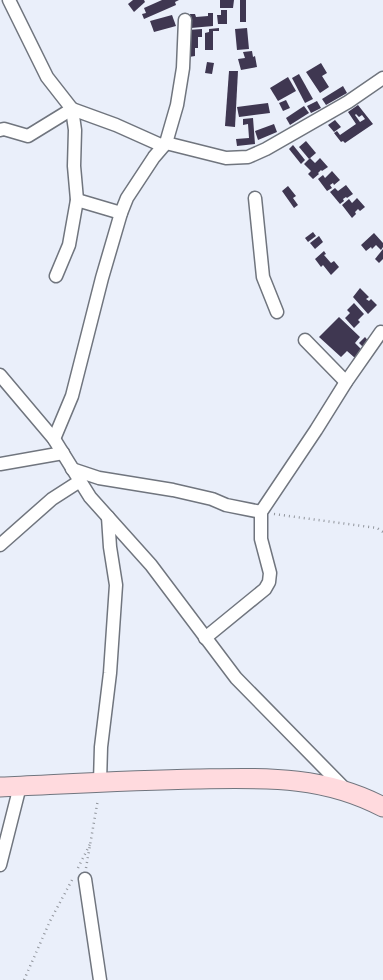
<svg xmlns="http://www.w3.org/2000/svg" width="383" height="980" font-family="Cabin,sans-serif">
<rect width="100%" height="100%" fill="#eaeffa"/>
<g fill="#3f3751" fill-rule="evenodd">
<path d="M133,0H144L145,2L134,12L128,4Z"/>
<path d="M162,0H179L175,2L176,5L144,19L142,14L146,13L144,8Z"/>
<path d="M220,0H234L233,8H220Z"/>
<rect x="240" y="0" width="6" height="22"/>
<path d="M221,10H227V24H218L217,15H221Z"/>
<path d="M208,13H213V26L191,28L190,14H195L196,17L208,16Z"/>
<path d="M172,15L176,26L154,32L150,21Z"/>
<path d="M219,28V31H213V50H205V33L209,32V29Z"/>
<path d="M247,28L249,49L237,50L235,29Z"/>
<path d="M202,29V37H198V48H195V56L189,57L188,30Z"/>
<path d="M252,51L253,57L255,56L257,67L241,70L238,59L245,58L243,52Z"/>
<path d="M207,62L214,63L212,74L205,73Z"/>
<path d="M321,63L327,73L322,76L329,87L320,93L306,72Z"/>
<path d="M229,71H238L235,127L225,126Z"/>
<path d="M299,74L313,99L305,103L292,78Z"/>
<path d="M288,77L296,91L278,101L270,88Z"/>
<path d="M343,86L347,93L326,105L322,99Z"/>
<path d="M286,100L290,108L283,111L279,103Z"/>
<path d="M317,101L321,108L311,113L307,106Z"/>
<path d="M268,103L270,113L239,117L237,107Z"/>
<path d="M358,105L373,124L345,143L343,141L341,142L334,133L337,131L340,135L356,124L348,112ZM356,114L359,117L362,115L365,119L360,122L355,115Z"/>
<path d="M304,106L309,113L290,125L286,118Z"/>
<path d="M253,118L255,144L237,146L236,139L249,138L248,124L243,125V119Z"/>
<path d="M335,120L341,127L334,132L328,125Z"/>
<path d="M274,124L277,132L258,140L255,131Z"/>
<path d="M306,141L316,153L309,159L299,147Z"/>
<path d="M293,145L305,160L301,164L289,149Z"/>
<path d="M310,158L315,163L320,158L328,167L322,171L321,170L318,173L319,174L313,179L308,174L311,171L304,164Z"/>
<path d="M332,171L340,180L334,185L333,183L330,185L332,188L327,191L318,179L323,175L325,178Z"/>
<path d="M346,185L353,194L347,198L346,197L343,199L344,201L340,204L330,192L335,188L338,191Z"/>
<path d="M288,186L296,196L293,198L298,205L294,208L282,191Z"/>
<path d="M357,198L365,207L360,211L358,209L355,212L356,214L352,218L342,205L349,199L352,203Z"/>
<path d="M313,232L316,236L308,242L305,238Z"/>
<path d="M374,233L383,243V247L381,250L376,245L372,249L371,247L366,251L361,245Z"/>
<path d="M319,236L323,242L315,249L310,243Z"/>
<path d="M383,249V259L379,263L375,259Z"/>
<path d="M324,251L326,254L324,255L331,263L334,261L339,267L331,275L323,265L321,267L315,259Z"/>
<path d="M360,288L369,297L366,299L369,301L371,299L377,305L368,314L353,297Z"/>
<path d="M354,303L364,314L358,320L360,322L354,328L345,318L350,313L347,310Z"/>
<path d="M339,317L360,337L355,343L362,350L355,358L347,351L341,357L319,337Z"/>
<path d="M365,337L369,342L363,347L359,343Z"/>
</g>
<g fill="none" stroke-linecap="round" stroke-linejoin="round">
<g stroke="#70757e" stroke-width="15">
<g id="minor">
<path d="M9,0L47,77L72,109L75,130L74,166L77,200L69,245L56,276"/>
<path d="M72,109L116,125L163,146"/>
<path d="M0,130L4,129L28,136L72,109"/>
<path d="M166,143L226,158L248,157L266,149L348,102L383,78"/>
<path d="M255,198L263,277L277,312"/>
<path d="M77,200L121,213"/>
<path d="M305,340L346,382"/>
<path d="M0,375L54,439L90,497L151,565L236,678L346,790"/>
<path d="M54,439L72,396L102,278L121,213L127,198L154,157L166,143L177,105L183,68L185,20"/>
<path d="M0,464L63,453"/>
<path d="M72,469L99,478L173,490L212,499L226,505L261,512"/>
<path d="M0,545L52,499L80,481"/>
<path d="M205,638L265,589L269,582L270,573L261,539V512L316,430L346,382L381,332"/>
<path d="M100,782L101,747L110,673L116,585L110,547L108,517"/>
<path d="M0,865L20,786"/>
<path d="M85,879L100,980"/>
</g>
</g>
<g stroke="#70757e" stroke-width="21">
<path id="secondary" d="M0,787C66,784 132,780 198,779C264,778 322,775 383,807"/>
</g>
<g stroke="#91959c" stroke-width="2.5" stroke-dasharray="1 4" stroke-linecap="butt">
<path d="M274,514L377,528L383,532"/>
<path d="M78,868L90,844"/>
<path d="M86,868L98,799"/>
<path d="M24,980L50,921L72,880"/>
</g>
<use href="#minor" stroke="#fff" stroke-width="12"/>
<use href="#secondary" stroke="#ffdade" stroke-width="19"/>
</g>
</svg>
